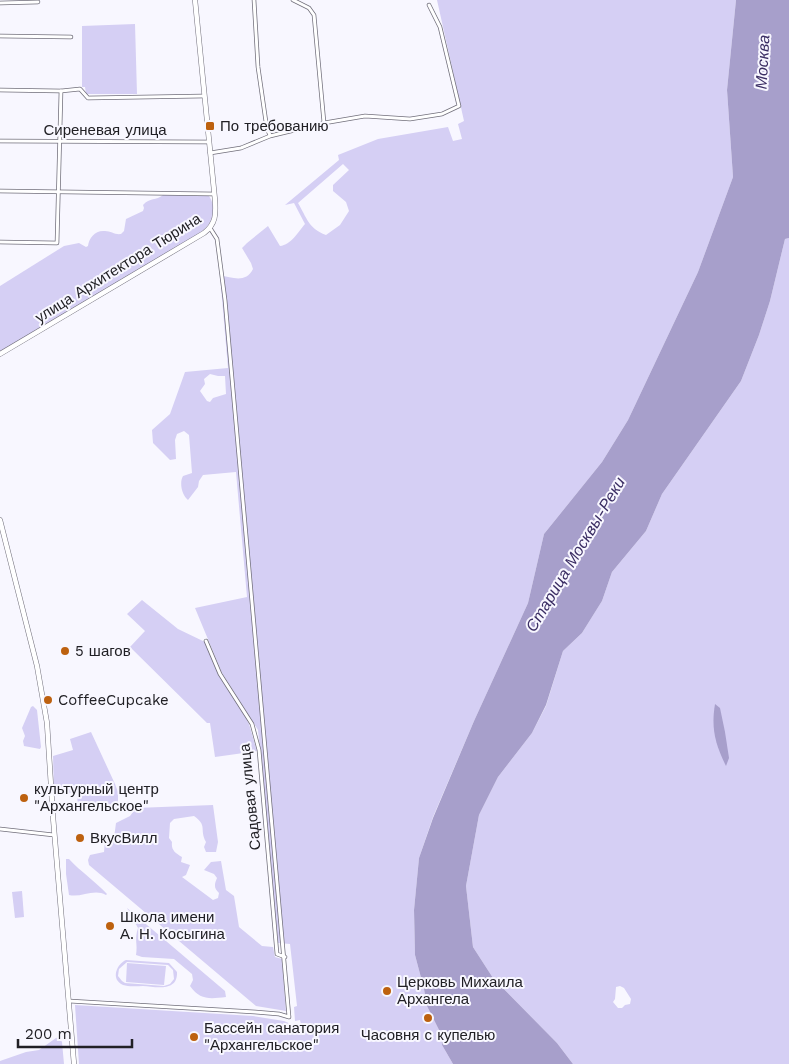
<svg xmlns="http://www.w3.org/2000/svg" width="789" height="1064" font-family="'Work Sans',sans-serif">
<rect width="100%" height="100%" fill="#f8f7ff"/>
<g fill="#d5cff4" fill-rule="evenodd">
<path d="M437,0H736L727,90L733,177L698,272L628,420L602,462L544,534L528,603L474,721L433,817L419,858L414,910L415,955L424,989L427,1006L441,1034L442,1045L453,1064H79L75,1005L253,1016L284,1021L293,1025L296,1029L301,1025L300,1020L295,1021L294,1007L297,1006L290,944L278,943L258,730L222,673L195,608L247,597L236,472L203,475L199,481L198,487L188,500C182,495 179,483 183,476L192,473L189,435L184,431L177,434L175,440L176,459L170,460L153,443L152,430L170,414L185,372L228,368L220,275C233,278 246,283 253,269L251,263L242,248L247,243L268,226L280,246C291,245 298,232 305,224L294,203L285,205L339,160L338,155L378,139L448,127L453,141L462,139L458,124L464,121ZM343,164L349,170L333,185V191L346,202L349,211L340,225L326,235C308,228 307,218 298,203ZM210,374L218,376H225L226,394L213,398L210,402L207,401L200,391L205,384L204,379Z"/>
<path d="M135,24L137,94H86L85,87H82V26Z"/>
<path d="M163,195L209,196C218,210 213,223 200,233L0,352V286L64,246L79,243L86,247L88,246C89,238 95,230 105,231C111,231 115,235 121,234L124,231L126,219L143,211L144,208L143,205C150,197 156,201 163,195Z"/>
<path d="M789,238V1064H573L557,1043L493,978L473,947L466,886L479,815L498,777L532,733L546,706L563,651L582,633L602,601L612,572L646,531L662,494L741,381L759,335L770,301L785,239ZM620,986L624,988L631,999L630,1004L625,1005L622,1008H618L613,1002L615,999L616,987Z"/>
<path d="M142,600L178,629L205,642L220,675L241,708L249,724L257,751L215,757L210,723H207L130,647L145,631L127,614Z"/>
<path d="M33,706L37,710L41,747L40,749L24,746L23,741L25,736L22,728L31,707Z"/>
<path d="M91,732L115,784L118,792V807L108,810H78L77,792L57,794L54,792L53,756L73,750L70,739Z"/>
<path d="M213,805L218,842L216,852H206L204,847L206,842C199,829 208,826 194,816L174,819L170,823L169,838L172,842C171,850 175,853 182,857L181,862L190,865L186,875L182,877L213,900L218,898L219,893C214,888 214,885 217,878L214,874L204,870L211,862L221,861L226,890L234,896L239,927L262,946L273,947L275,957L282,959L286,1011L256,1006L89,865L88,860L90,855L104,852L105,841L114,838L116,823L130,816L136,808Z"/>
<path d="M66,859H69C81,872 95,881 107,894L106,895C94,888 81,898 69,895L66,874Z"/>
<path d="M22,891L24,917L15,918L12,892Z"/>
<path d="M127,908L225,991L226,997C209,999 200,1000 190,986L193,980L192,974L174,959L142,957L136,955C138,944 134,940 138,928Z"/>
<path d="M126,960L169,963L177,972C178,992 156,987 143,986C137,986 129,987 123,985C110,979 117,964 126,960ZM127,962L168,965L173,970L174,979L170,984L164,986L125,983L122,981L118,976L119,969Z"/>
<path d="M127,963L166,966L164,985L126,982Z"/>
<path d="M59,1037L62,1042L64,1064H0V1061L26,1052L39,1050L56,1038Z"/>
</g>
<g fill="#a79fcb">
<path d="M736,0H789V238L785,239L770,301L759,335L741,381L662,494L646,531L612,572L602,601L582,633L563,651L546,705L532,733L498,777L479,815L466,886L473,947L493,978L557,1043L573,1064H453L442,1045L441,1034L427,1006L424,989L415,955L414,910L419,858L433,818L474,721L528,603L544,534L602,462L628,420L698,272L733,177L727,90Z"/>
<path d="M715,704L720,708L725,732L729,758L726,766C715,744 711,728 715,704Z"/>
</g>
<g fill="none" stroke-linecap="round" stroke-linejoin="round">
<g stroke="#716f7b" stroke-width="4.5">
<g id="minor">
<path d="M254,0L258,67L267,129L270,135"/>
<path d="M293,0L309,8L314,15L324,123"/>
<path d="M0,3L38,2"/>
<path d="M0,36L71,37"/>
<path d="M0,90L61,91L80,89L88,98L204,96"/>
<path d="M0,141L209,142"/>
<path d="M210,153L241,148L270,136L324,123L365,116L410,119L442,114L459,106L440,27L429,5"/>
<path d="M0,191L214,194"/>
<path d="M0,242L57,243L61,91"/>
<path d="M206,641L220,674L252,724L259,750L277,954L285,957"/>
<path d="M0,829L54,835"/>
<path d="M69,1001L255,1012L279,1014L289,1017L225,300L217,239L210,228"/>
</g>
</g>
<g stroke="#716f7b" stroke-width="5.5">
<g id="tertiary">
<path d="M0,354L204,233C216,224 216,214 215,200L195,0"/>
<path d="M0,520L37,666L47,723L53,817L74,1064"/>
</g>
</g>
<use href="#minor" stroke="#fff" stroke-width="3"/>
<use href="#tertiary" stroke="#fff" stroke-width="4.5"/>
</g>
<g fill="#bd610f" stroke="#f8f7ff" stroke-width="2">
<rect x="205" y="121" width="10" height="10" rx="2.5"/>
<circle cx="65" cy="651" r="5"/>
<circle cx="48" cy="700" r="5"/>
<circle cx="24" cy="798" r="5"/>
<circle cx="80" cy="838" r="5"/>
<circle cx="110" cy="926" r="5"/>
<circle cx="387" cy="991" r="5"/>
<circle cx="428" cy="1018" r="5"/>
<circle cx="194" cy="1037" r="5"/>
</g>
<g text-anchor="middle" stroke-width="4" stroke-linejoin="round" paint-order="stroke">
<g font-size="15" fill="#212025" stroke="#f8f7ff" text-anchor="start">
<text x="220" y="131">По требованию</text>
<text x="75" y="656">5 шагов</text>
<text x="58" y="705">CoffeeCupcake</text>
<text x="34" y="794">культурный центр<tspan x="34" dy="17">"Архангельское"</tspan></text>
<text x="90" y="843">ВкусВилл</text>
<text x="120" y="922">Школа имени<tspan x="120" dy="17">А. Н. Косыгина</tspan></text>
<text x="397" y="987">Церковь Михаила<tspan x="397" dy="17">Архангела</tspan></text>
<text x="204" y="1033">Бассейн санатория<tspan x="204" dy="17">"Архангельское"</tspan></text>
<text x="428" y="1040" text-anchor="middle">Часовня с купелью</text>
</g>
<g font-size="15" fill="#212025" stroke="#f8f7ff">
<text x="105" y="135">Сиреневая улица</text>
<text transform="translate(118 268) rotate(-32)" y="5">улица Архитектора Тюрина</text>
<text transform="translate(250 797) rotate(-96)" y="5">Садовая улица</text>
</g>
<g font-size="16" font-style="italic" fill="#3b2e64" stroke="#f8f7ff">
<text transform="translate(762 62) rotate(-87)" y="6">Москва</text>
<text transform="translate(575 554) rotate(-59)" y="6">Старица Москвы-Реки</text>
</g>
</g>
<path d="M18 1039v8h114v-8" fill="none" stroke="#212025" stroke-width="2.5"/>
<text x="25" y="1039" font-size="15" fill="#212025" stroke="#f8f7ff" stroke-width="4" paint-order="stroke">200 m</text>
</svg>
